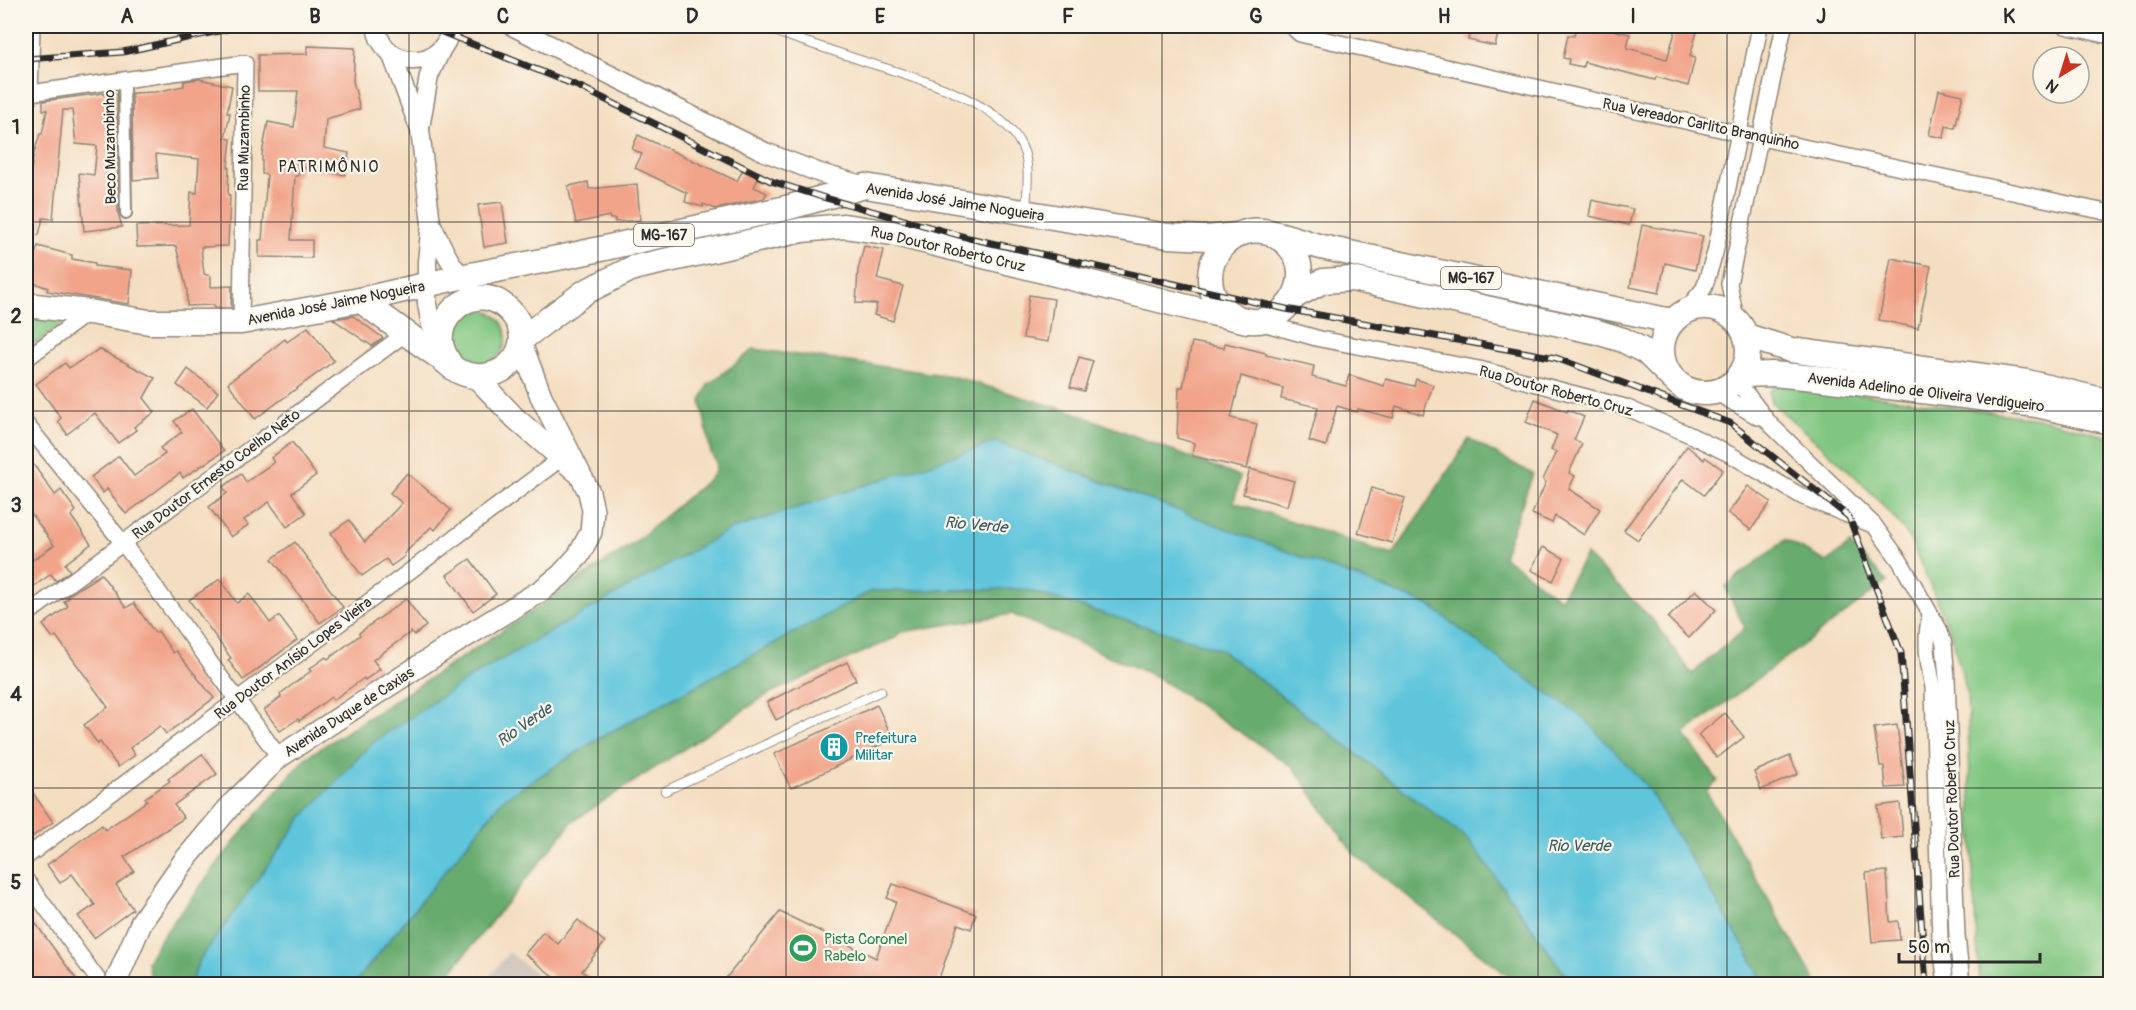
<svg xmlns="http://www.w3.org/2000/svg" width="2136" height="1010" font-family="Pangolin,sans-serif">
<rect width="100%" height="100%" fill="#fbf7ec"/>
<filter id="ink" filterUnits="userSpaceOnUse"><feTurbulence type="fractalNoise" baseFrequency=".0167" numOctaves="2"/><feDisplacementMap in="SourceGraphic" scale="12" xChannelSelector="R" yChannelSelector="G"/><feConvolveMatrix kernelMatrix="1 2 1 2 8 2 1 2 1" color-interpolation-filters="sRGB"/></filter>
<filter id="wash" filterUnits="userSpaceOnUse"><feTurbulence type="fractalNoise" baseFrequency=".008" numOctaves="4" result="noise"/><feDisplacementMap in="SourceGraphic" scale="24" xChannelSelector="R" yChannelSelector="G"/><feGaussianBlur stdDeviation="1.35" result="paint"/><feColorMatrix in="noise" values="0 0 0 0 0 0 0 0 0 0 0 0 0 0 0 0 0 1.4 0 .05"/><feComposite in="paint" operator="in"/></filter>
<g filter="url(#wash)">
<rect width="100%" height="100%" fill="#f4dec1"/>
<path fill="#cdc2b9" d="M509,952L548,984H488L485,982Z"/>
<g fill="#80c680" stroke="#567856" stroke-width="1.5">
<circle cx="479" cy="337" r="27"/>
<path d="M26,312L68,320L26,350Z"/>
<path d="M1790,384L2047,420L2110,437V984H1980L1974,899L1967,693L1951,634L1910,539C1873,486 1819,445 1771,402L1769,393L1773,387Z"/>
</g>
<g fill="#68ab6e" stroke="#4a6b4c" stroke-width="1.5">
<path d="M754,349L952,376L1073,412L1240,477L1234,502L1393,555L1469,439L1533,474L1503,556L1560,599L1586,555L1652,619L1692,674L1745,628L1725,587L1785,540L1827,562L1850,544L1887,582L1684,734L1718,781L1706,791L1817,984H1764L1748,953L1488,651L1429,605L996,442L199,961L191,984H151L147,962L159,941L237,838L305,758L458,660L635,542L710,478L715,472L716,462L711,453L701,401L708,385Z"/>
<path d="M1023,589L1220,649L1469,840L1572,984H1518L1353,853L1293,767L1157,677L1012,614L902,632L895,638L770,693L573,821L441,984H354L503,799L603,736L871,591Z"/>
</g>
<path fill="#5ec5db" stroke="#447883" stroke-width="1.5" d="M996,442L1429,605L1488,651L1585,719L1647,787L1748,953L1764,984H1572L1469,840L1220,649L1023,589L871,591L603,736L503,799L354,984H191L199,961L301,819L371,744L471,677L727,531Z"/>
<g id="blocks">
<g fill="#f2a48a">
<path d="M1471,26H1500L1495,46L1468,40Z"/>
<path d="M1576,26H1595L1630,34L1627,48L1667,59L1677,26L1697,32L1690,56L1695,58L1688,86L1656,77L1655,80L1584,62L1583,67L1568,64L1569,59L1563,58L1568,35L1574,36Z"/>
<path d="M307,46L355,48L353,81L360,109L326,119L324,148L349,153L345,175L299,167L298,176H295L291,240H312V258L259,257V240H262L267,175L262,174V154L268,122L294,127L298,91H258V55L307,54Z"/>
<path d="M199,79L232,86L227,113H230L225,138L231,139L228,167H229L228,195H230L228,246L201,247L204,274L211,276V287L232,286L231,308H214V305L187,306V290L176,246L137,247L136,226L189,225L191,192L197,193L199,159L156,154L158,178L133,180L132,93L155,92L184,86V81Z"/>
<path d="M1939,90L1963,95L1955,128L1946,126L1944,138L1929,135Z"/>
<path d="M104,93V95L117,94L118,213L122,227L84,231L79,173L94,175L97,146L76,144L72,110H63L53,219L43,218L39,235L26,237V181H29L34,153L40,134H42L47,110H43V101Z"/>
<path d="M638,135L737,181L743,170L759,177L754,187L767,193L764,198L716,209L703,204V207L685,202L687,193L635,168L642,154L632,149Z"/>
<path d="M588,182L589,189L637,184L640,220L615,222V219H610L609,216L576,223L568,186Z"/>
<path d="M1592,200L1633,209L1629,225L1589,216Z"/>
<path d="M502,202L508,243L484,247L478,205Z"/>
<path d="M1642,225L1703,236L1695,270L1665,263L1659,293L1630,287Z"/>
<path d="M38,246L72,255V259L95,263V266L132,270L129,304L47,291L48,288L26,280Z"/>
<path d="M864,246L884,250L877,279L903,286L893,321L874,315L877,304L856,303L858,270Z"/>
<path d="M1891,258L1931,266L1918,328L1879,320Z"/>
<path d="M1029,295L1054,299L1048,342L1023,338Z"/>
<path d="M353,316L383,338L372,346L333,319Z"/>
<path d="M308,327L334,361L255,419L228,383L285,339L287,342Z"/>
<path d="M1192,342L1224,348L1225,343L1266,353V355L1314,366L1312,377L1346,386L1349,375L1384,386L1386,379L1414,386L1416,379L1433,385L1423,415L1396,406L1393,418L1358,409L1357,412L1337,406L1326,446L1309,441L1318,407L1281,399L1283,388L1241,376L1231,418L1257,424L1247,469L1192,456L1194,443L1177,438L1179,387H1183Z"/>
<path d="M99,349L155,378L144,398L155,412L134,427L136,430L118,443L95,413L67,434L58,421L61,418L36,384L65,363L69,368Z"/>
<path d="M1079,357L1093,361L1084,391L1070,387Z"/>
<path d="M188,369L218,392L207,407L177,385Z"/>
<path d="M1535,399L1567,412L1568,410L1584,417L1574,440L1582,444L1569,473L1575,476L1569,489L1600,509L1584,535L1555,516L1552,523L1532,514L1546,482L1543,480L1556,452L1551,450L1557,435L1526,422Z"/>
<path d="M192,409L224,451L183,478L180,473L126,514L107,489L103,493L91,477L119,456L134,476L165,454L160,448L182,432L174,421Z"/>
<path d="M292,442L316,475L292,493L306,513L287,527L269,502L244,520L248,525L231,537L209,507L227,493L223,487L241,474L246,482L274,462L271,458Z"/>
<path d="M1687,446L1704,460L1705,457L1723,470L1704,495L1683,479L1638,540L1624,530Z"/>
<path d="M26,454L55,495L61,490L76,511L71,516L91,544L65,564L70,571L56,581L51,574L26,592V565L54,545L26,507Z"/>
<path d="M1250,469L1294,481L1287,506L1243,494Z"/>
<path d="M407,473L451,510L435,530L431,527L404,554L405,556L391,566L386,559L362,576L331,533L349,520L365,542L402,503L390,493Z"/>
<path d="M1748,486L1771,502L1751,530L1728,513Z"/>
<path d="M1372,488L1405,498L1392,543L1358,533Z"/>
<path d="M295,542L343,607L320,623L272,559Z"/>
<path d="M1543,547L1564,558L1553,581L1531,570Z"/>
<path d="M470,559L496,594L473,611L447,575Z"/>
<path d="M101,574L126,608L134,603L155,633L158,631L173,653L176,651L214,698L166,734L160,726L130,748L135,755L118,767L100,742L98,744L84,725L108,707L56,636L53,638L43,625L68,606L64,601L69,598L67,596Z"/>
<path d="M220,579L237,603L249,594L270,623L279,616L297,640L243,680L228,660L231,658L189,600Z"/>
<path d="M1696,590L1716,610L1689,638L1668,618Z"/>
<path d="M406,599L426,626L414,635L411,632L373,660L380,669L365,680L364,678L333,700L331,697L299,721L298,719L280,731L264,710L281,697L280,694L311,671L309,669L326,657L328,659L360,635L359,633Z"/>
<path d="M847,662L856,680L776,720L767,702Z"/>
<path d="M877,705L893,739L791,788L774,754Z"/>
<path d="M1725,713L1744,737L1717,758L1698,735Z"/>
<path d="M1897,725L1905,787L1886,788L1884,766H1880L1874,728Z"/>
<path d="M202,754L217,774L174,805L184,818L124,857L134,871L116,885L133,909L94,938L78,916L95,905L72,874L60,883L47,865L102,825L105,830L147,801L145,798L170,781L168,779Z"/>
<path d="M1790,756L1798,774L1761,790L1754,772Z"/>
<path d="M26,783L53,822L26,841Z"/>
<path d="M1900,803L1903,837L1881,839L1878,806Z"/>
<path d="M1887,871L1890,922L1898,921L1900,940L1872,942L1866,873Z"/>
<path d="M893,884L976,914L971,929L958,924L937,984H721L780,912L876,958L896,902L887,898Z"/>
<path d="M26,910L49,942L80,984H26Z"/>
<path d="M578,920L605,942L582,971L598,984H563L525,954L543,932L558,944Z"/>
</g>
</g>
</g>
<g filter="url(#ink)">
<use href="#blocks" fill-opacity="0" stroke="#908476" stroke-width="1.5"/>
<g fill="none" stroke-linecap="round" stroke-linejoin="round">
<g stroke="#908476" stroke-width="10">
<g id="service">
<path d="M763,26L782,34C811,44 840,53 869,63C914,77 1002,101 1022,147C1031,166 1027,189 1026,210"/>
<path d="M665,791L881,691"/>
</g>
</g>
<g stroke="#908476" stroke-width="14">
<path id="pedestrian" d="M124,81L126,213"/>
</g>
<g stroke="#908476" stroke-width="18">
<g id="minor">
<path d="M1291,26L1300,34L1738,133L2110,213"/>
<path d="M2065,26L2110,36"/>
<path d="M30,93L245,63L241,322"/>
<path d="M26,109L30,93L32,26"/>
<path d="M1686,310L1704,288L1715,253L1760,26"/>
<path d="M1736,319L1729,284L1784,26"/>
<path d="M1259,322L1320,339L1479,369L1625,407L1688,434L1731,455L1803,497L1870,524"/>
<path d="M26,359L89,312"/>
<path d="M1736,380L1770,424L1874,525L1900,561L1939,629L1944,644L1947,678L1957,936L1962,984"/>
<path d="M1714,391L1758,417"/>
<path d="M26,424L123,543L279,757"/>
<path d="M26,615L406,333"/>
<path d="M1930,616C1924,640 1928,663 1933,687L1940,939L1946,984"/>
<path d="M26,857L567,454"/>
<path d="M26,880L101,984"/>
</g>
</g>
<g stroke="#908476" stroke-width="21">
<g id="tertiary">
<path d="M376,26C382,72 448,71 450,26"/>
<path d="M512,26L765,152L820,173L865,186"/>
<path d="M391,53L420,130L431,224L427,261V304L431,325L441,346"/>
<path d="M420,128L429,76L442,48"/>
<path d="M432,225C442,246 451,269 470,284"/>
</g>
</g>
<g stroke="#908476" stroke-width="24">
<g id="secondary">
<path d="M475,376L515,418L576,471"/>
<path d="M115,984L142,921L184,861L232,804L279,757L442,651L542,590L561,575L579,555L591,532L593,510L589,492L541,396L522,346"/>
</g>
</g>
<g stroke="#908476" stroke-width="27">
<g id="primary">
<path d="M1272,234C1277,237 1283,240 1287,244C1323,280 1278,339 1234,316C1195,295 1206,240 1250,231C1268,228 1303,242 1321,247L1671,321"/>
<path d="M1297,295L1323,281L1352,279L1597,332L1623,340L1646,352L1671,377"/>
<path d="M360,300C386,319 412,338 438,356C446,361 452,369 460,372C500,390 543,346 510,311C504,305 495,299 487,298C460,294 435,322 442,347C443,353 447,359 450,364"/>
<path d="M26,305L89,312L149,322H241L360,300L460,277L573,255L786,208L865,186L1168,236L1207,238L1236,235"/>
<circle cx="1705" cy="350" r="43"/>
<path d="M1746,336L1791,350L2027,382L2110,402"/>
<path d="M523,338L585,292L633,268L802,230L844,226L892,233L1203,311L1248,321"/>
<path d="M1741,375L1772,374L1815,378L2037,405L2110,422"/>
</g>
</g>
<use href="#service" stroke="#fff" stroke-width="8"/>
<use href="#pedestrian" stroke="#fff" stroke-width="10"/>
<use href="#minor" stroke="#fff" stroke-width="15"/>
<use href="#tertiary" stroke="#fff" stroke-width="18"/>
<use href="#secondary" stroke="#fff" stroke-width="21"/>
<use href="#primary" stroke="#fff" stroke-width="24"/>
<g stroke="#2b2b2b" stroke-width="7">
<g id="rail">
<path d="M427,26L580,87L771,181L822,197L969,238L1286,309L1556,358L1730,423L1849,517L1901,653L1926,984"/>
<path d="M26,59L123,52L241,26"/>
</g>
</g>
<use href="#rail" stroke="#fbf7ec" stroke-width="4.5" stroke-dasharray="14" stroke-linecap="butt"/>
</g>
</g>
<path fill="none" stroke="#2b2b2b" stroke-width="1.5" stroke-opacity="0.55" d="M221,26V984M409,26V984M598,26V984M786,26V984M974,26V984M1162,26V984M1350,26V984M1538,26V984M1727,26V984M1915,26V984M26,222H2110M26,411H2110M26,599H2110M26,788H2110"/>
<defs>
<g id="building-disc" transform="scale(1.5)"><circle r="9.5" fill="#0f9aa8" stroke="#fbf7ec"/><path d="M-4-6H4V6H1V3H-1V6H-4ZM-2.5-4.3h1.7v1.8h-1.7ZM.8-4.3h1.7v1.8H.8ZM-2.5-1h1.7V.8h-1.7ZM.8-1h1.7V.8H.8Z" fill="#fff"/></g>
<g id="stadium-disc" transform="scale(1.5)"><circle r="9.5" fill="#2e9e5b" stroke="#fbf7ec"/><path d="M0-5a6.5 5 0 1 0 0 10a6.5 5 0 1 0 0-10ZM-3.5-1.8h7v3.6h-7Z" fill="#fff"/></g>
</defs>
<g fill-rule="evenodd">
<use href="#building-disc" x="834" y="747"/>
<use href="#stadium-disc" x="803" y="948"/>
</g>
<g text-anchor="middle" stroke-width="4.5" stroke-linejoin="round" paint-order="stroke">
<g fill="#fbf7ec" stroke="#696865" stroke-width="1.5">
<rect x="634" y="224" width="60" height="22" rx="4.5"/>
<rect x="1441" y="267" width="60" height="22" rx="4.5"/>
</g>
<g font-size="14" font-weight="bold" fill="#2b2b2b">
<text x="664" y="240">MG-167</text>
<text x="1471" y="283">MG-167</text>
</g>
<g font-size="15" fill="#2b2b2b" stroke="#fbf7ec">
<text transform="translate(1701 124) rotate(12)" y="5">Rua Vereador Carlito Branquinho</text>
<text transform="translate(244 138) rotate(-89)" y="5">Rua Muzambinho</text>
<text transform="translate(110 147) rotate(-91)" y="5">Beco Muzambinho</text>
<text transform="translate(955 202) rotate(9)" y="5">Avenida José Jaime Nogueira</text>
<text transform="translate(948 249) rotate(13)" y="5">Rua Doutor Roberto Cruz</text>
<text transform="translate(336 303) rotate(-11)" y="5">Avenida José Jaime Nogueira</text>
<text transform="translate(1556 391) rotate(15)" y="5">Rua Doutor Roberto Cruz</text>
<text transform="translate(1926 392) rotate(7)" y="5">Avenida Adelino de Oliveira Verdigueiro</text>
<text transform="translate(216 474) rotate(-37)" y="5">Rua Doutor Ernesto Coelho Neto</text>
<text transform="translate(293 658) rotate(-37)" y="5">Rua Doutor Anísio Lopes Vieira</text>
<text transform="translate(349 712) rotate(-33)" y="5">Avenida Duque de Caxias</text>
<text transform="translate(1952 799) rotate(-92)" y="5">Rua Doutor Roberto Cruz</text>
</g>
<g font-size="15" fill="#0d838f" stroke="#fbf7ec" text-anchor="start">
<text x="855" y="743">Prefeitura<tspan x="855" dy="17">Militar</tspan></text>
</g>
<g font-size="15" fill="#27864d" stroke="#fbf7ec" text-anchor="start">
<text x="824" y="944">Pista Coronel<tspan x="824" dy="17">Rabelo</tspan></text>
</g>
<g font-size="16" letter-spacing="1.5" fill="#2b2b2b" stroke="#fbf7ec">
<text x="329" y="172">PATRIMÔNIO</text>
</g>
<g font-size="16" font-style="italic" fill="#3a5960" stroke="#fbf7ec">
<text transform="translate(976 524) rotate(5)" y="6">Rio Verde</text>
<text transform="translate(524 724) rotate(-35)" y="6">Rio Verde</text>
<text x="1579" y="851">Rio Verde</text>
</g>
</g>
<rect width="2136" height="1010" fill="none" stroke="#fbf7ec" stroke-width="66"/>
<g transform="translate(2061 75) rotate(218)"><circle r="28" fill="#fbf7ec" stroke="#a8a59f" stroke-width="1.5"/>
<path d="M0-4.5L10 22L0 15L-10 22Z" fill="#c8321e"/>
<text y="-9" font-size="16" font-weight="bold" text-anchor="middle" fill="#2b2b2b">N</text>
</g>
<path d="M1899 953v9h141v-9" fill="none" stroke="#2b2b2b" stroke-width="3"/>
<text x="1908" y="953" font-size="18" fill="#2b2b2b" stroke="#fbf7ec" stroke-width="4.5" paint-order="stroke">50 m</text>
<rect x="33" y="33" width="2070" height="944" fill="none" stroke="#2b2b2b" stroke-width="2"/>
<g font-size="20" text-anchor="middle" font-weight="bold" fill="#2b2b2b">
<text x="127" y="23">A</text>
<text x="315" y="23">B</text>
<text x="503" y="23">C</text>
<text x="692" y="23">D</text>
<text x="880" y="23">E</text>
<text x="1068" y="23">F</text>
<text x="1256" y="23">G</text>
<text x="1444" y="23">H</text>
<text x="1633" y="23">I</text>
<text x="1821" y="23">J</text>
<text x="2009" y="23">K</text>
<text x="16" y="134">1</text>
<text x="16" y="323">2</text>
<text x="16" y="512">3</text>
<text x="16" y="701">4</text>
<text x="16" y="889">5</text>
</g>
</svg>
